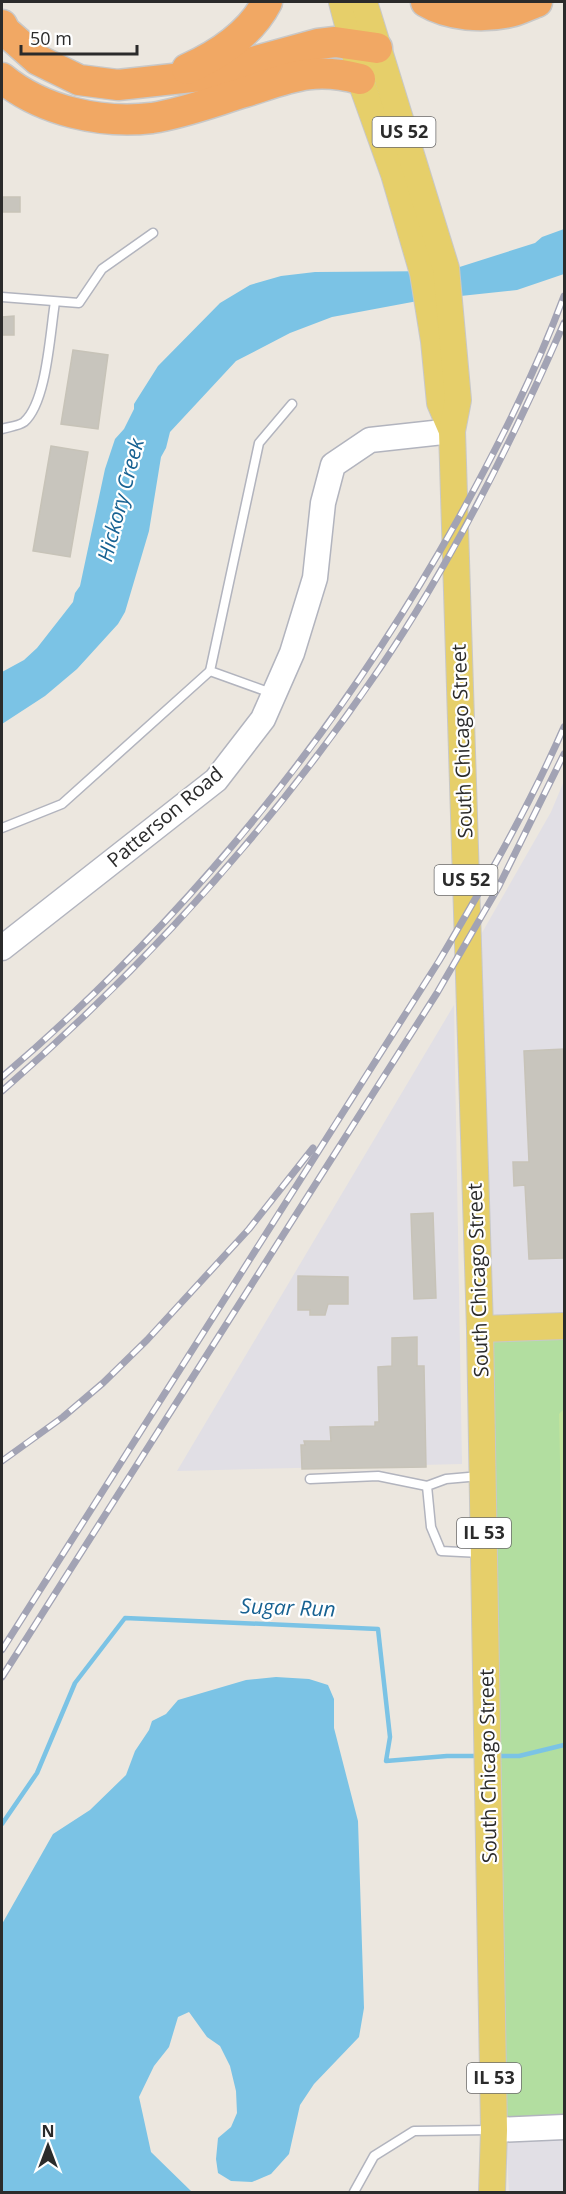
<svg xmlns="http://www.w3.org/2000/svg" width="566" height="2194" font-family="'Open Sans',sans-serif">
<rect width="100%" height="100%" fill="#ece7df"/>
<g fill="#e1dfe5">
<path d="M564,781V1318L489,1320L475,945L551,812Z"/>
<path d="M454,1005L462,1464L177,1471Z"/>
<path d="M564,2136V2192H509L506,2138Z"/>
</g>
<path fill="#b2dea0" d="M564,1334V2119L503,2121L488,1336Z"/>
<path fill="#c2e49c" d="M564,1409V1643L559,1414Z"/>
<g fill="#7bc3e5">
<path d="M564,229V274L517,290L423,300L332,317L290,333L236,361L170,432L166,448L161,457L149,531L125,612L118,624L77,669L45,696L2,724V672L24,660L37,648L73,602L75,593L80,586L105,469L115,439L124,429L134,409V404L158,366L220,303L250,285L281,276L315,272L447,271L535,243L542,237Z"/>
<path d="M276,1677L309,1679L328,1685L334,1699V1728L358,1821L364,2008L359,2037L314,2084L300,2105L289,2154L271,2174L252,2182L231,2181L218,2173L216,2159L218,2138L231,2127L237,2113L236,2091L230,2066L220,2046L207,2037L189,2012L178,2017L169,2047L154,2066L139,2097L151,2152L192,2192H2V1924L53,1834L90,1810L126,1775L135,1751L149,1730L152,1721L166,1714L178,1700L246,1680Z"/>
</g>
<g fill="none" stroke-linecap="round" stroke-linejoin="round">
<g stroke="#7bc3e5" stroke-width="4.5">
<path d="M496,1756H519L564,1745"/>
<path d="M2,1824L37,1773L75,1683L125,1618L378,1629L390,1737L386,1761L447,1756H479"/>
</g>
</g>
<g fill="#c8c5bd" stroke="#c7c3b8" stroke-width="1.5">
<rect x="2" y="197" width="18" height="15"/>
<path d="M14,316V335H2V317Z"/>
<path d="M73,350L108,355L98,429L61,424Z"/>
<path d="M51,446L88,452L70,557L33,551Z"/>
<path d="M564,1049V1258L529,1259L525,1185L514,1186L513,1162H529L524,1051Z"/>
<path d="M433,1213L436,1298L414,1299L411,1214Z"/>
<path d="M298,1276L348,1277V1304H328L325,1315H310V1310H298Z"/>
<path d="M417,1337V1366H424L426,1467L302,1469L301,1445H305L304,1441H331L330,1427L375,1426V1422H379L378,1367L392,1366V1338Z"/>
</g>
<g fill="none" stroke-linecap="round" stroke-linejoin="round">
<g stroke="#b2b4be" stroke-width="11">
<g id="lane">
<path d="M2,297L79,303L102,269L153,233"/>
<path d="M2,429C8,427 19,426 24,422C47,402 50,332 55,302"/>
<path d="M271,693L210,671L259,443L292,404"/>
<path d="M2,828L62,804L210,671"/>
<path d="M480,1476L446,1479L427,1486L431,1527L441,1551L481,1553"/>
<path d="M310,1479L378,1476L427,1486"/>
<path d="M354,2192L374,2156L414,2131L491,2130"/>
</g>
</g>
<g stroke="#b2b4be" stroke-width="27">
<g id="secondary">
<path d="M2,948L216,780L263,719L292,653L315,578L323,503L333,465L370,440L452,431"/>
<path d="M494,2130L564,2127"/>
</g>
</g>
<g stroke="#c8c8c8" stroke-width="28">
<g id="primary">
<path d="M342,2L353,44L360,79L394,174L423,273L434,341L440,403L452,431"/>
<path d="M364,2L446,268L458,400L452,431L480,1329L494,2130L492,2192"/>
<path d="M480,1329L564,1326"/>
</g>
</g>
<g stroke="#c8c8c8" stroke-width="33">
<g id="highway">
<path d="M426,2C449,16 484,18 510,12C519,10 528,5 537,2"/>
<path d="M2,25L5,31L38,60L79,80L118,85L201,76L318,44L335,42L377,48"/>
<path d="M187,69C218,55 251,33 267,2"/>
<path d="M2,78C42,111 101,124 152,118C184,113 215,101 245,92C289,78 313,66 360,79"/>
</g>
</g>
<use href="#lane" stroke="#fff" stroke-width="8"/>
<use href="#secondary" stroke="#fff" stroke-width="24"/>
<use href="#primary" stroke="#e6cf6a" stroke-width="26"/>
<use href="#highway" stroke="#f1a864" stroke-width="30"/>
<g stroke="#a2a3b4" stroke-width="7">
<g id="rail">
<path d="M2,1077C188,918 337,735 457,521C497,448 535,374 564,296"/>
<path d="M2,1091C147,965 272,827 380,668C453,560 512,442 564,323"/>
<path d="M2,1461L63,1417L103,1383L147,1340L249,1229L313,1148"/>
<path d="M2,1650L439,961C484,885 529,807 564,727"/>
<path d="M2,1677L437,993L499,886L564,754"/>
</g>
</g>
<use href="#rail" stroke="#fff" stroke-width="4.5" stroke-dasharray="14" stroke-linecap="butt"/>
</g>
<g text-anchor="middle" stroke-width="4.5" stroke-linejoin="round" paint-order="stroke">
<g fill="#fff" stroke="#6b6b6b" stroke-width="1.5">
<rect x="372.5" y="117" width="63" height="30" rx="4.5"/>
<rect x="434.5" y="865" width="63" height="30" rx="4.5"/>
<rect x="457" y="1518" width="54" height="30" rx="4.5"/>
<rect x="467" y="2063" width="54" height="30" rx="4.5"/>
</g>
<g font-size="18" font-weight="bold" fill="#2b2b2b">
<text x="404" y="138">US 52</text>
<text x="466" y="886">US 52</text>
<text x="484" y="1539">IL 53</text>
<text x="494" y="2084">IL 53</text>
</g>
<g font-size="20" fill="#2b2b2b" stroke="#fff">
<text transform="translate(462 741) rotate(-92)" y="7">South Chicago Street</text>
<text transform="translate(165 817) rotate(-40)" y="7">Patterson Road</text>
<text transform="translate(478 1280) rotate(-92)" y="7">South Chicago Street</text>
<text transform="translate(488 1766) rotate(-91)" y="7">South Chicago Street</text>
</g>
<g font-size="21" font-style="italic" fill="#186292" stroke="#fff">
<text transform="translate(121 500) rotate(-75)" y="7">Hickory Creek</text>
<text transform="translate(288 1608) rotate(2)" y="7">Sugar Run</text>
</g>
</g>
<rect width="566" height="2194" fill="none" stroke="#2b2b2b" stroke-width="6"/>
<g transform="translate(48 2146)" stroke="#ffffff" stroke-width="4.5" paint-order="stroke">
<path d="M0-4.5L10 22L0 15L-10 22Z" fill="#2b2b2b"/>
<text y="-9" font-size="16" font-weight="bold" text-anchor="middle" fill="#2b2b2b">N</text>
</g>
<path d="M21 45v9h116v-9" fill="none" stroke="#2b2b2b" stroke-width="3"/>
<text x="30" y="45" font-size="18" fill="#2b2b2b" stroke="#ffffff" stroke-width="4.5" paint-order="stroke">50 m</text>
</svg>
